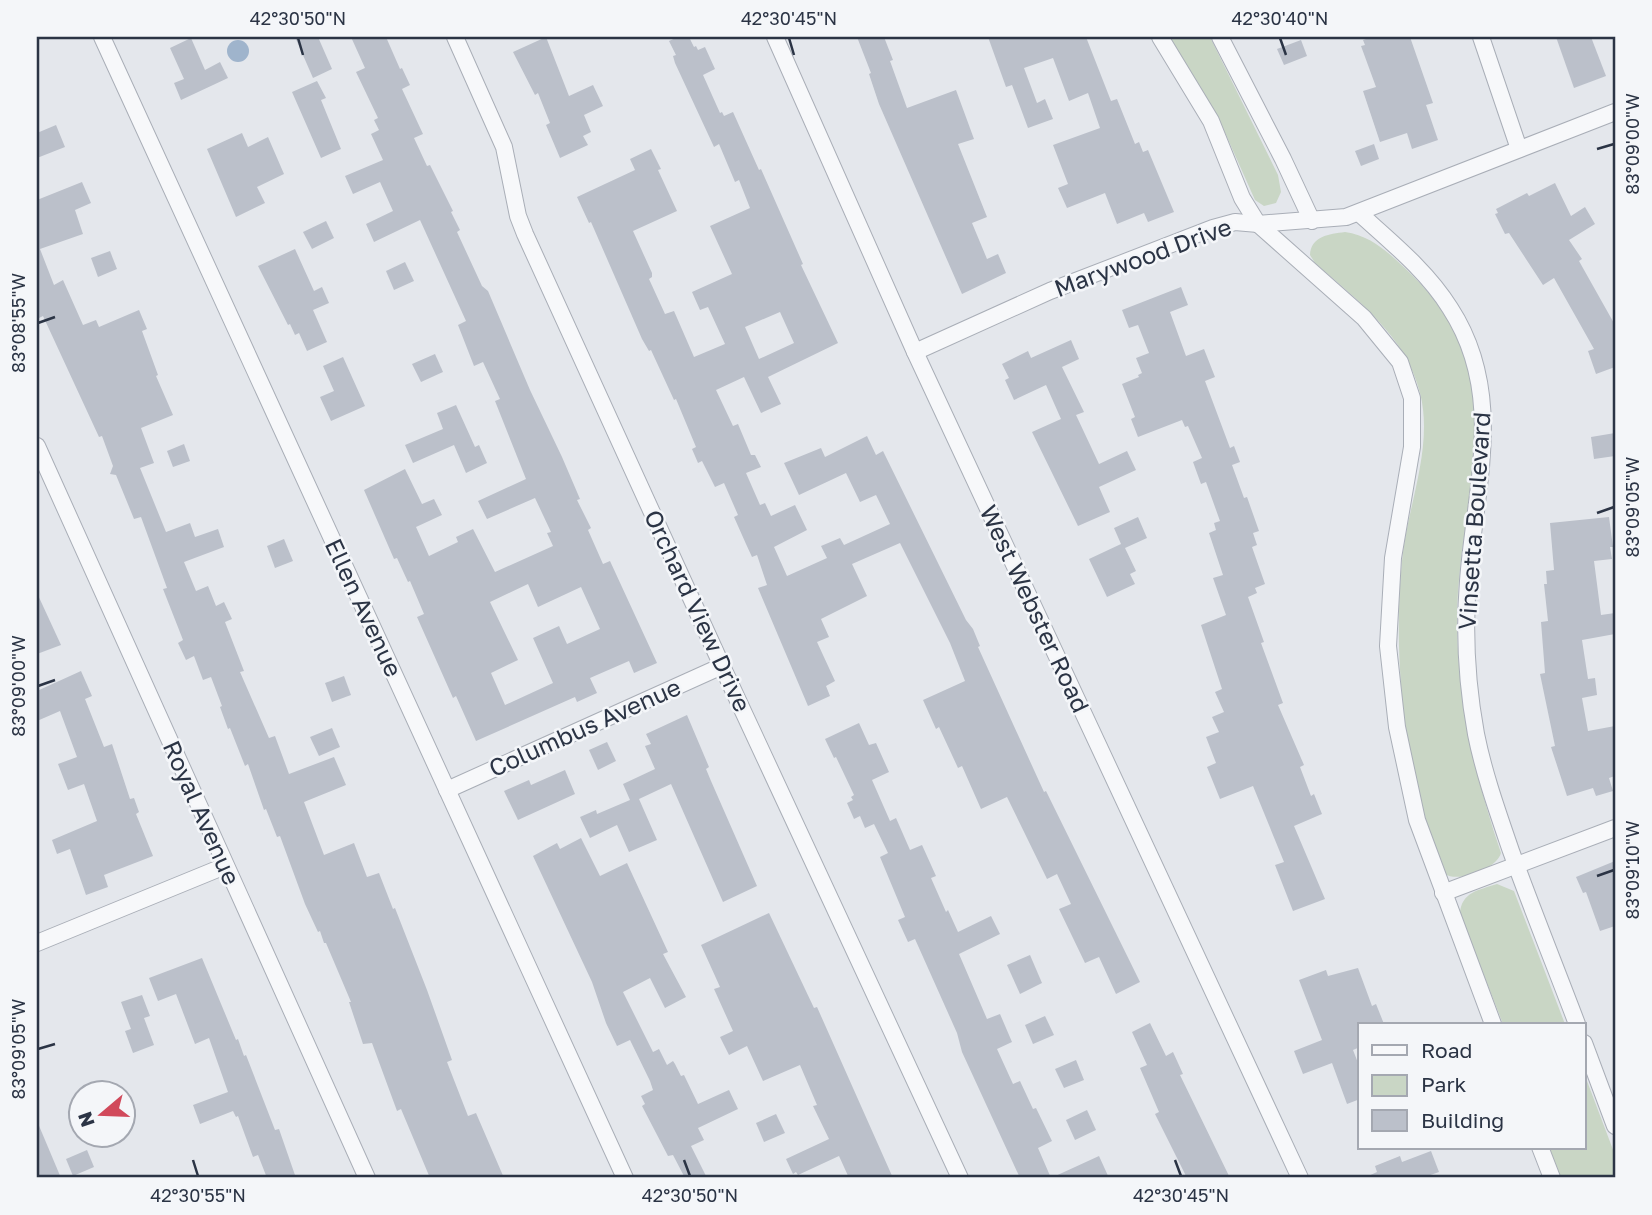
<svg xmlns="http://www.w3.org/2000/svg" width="1652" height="1215" font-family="'Golos Text',sans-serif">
<rect width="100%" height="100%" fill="#e4e7ec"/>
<g fill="#c9d6c5">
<path d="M1170,37H1210L1278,175L1281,192L1276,203L1264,206L1255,200L1218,117L1192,76Z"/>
<path d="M1345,232C1373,236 1391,255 1411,274C1520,380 1456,497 1457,625C1458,704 1476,779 1501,853C1497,869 1458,883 1445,874C1436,850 1426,827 1420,803C1401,724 1394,642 1402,561C1407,506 1434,448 1420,393C1406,336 1357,300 1315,263L1310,255C1311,236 1329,234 1345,232Z"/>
<path d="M1497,884L1514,891L1565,1024H1503L1460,914C1461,892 1479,890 1497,884Z"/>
<path d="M1584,1073L1615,1155V1178H1561L1549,1147H1584Z"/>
</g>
<circle fill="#9fb4cc" cx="238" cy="51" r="11"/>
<g fill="#bbc0ca" fill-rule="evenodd">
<path d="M295,37H318L332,69L313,78Z"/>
<path d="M351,37H386L400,69L402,68L410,85L402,89L423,134L414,138L427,166L430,165L453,211L451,212L460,230L457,232L482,286L488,291L530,390L562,457L580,499L577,500L591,528L588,530L603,564L610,561L657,663L634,673L629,661L590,678L597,693L577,702L575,697L476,741L456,696L453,698L417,617L424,614L410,581L408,582L397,558L394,559L364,490L405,469L422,504L434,499L442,515L416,527L429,556L458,542L456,537L473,529L495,572L553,546L547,533L551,532L535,498L487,519L478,501L526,479L495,401L500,399L483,362L474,366L458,325L466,321L420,220L374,242L366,224L393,211L380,182L353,194L345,176L383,160L371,134L379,130L374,120L378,118L356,72L365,68ZM528,584L538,607L581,587L600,629L567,644L559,626L533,638L553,683L505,705L491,673L518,660L490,602Z"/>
<path d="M546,37L569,96L593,85L603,106L584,115L591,132L583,136L588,145L560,158L546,125L550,123L538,93L535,95L513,52Z"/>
<path d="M678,37H689L694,47L696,46L698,50L705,47L715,69L703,75L720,113L722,112L724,116L733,112L759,170L761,169L803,264L801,265L838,343L768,377L781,404L761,413L744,377L716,390L733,426L738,424L751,455H755L761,467L746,473L760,505L765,503L771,516L795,505L807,530L774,547L787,576L827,558L821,546L840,538L844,545L890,524L876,495L860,502L846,473L799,495L784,463L821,448L825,457L867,436L876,455L883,451L966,620L973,629L980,646L978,647L1044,792L1046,791L1140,982L1116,994L1099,957L1085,963L1059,909L1071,904L1057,874L1047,879L1007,797L981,809L962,766L958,768L939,727L936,729L923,700L965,681L950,643L900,543L852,564L867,596L821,619L829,637L817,642L835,681L826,686L830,696L808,706L758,588L767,585L757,555L752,557L746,544L734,517L738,515L724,483L715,487L702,461L698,463L692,449L696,447L676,399L674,400L651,350L649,351L642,339L591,222L589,223L577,197L635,170L630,159L651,149L661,169L658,170L677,211L633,231L652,273V277L649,279L665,314L674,311L694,357L725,344L708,307L700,310L692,292L732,274L710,226L750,208L739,180L735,182L719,144L714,147L675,63L673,56L676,55L669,41ZM780,312L794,343L759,359L745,327Z"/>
<path d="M857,37H884L893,60L890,61L907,108L956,90L974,139L958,144L987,217L972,223L987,259L998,254L1006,273L962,294L879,104L869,74L871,73Z"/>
<path d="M988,37H1086L1111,101L1117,99L1135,144L1139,142L1143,152L1148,150L1174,212L1148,222L1144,213L1117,224L1105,193L1067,208L1058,188L1068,184L1053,145L1100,128L1088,93L1069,101L1053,58L1024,68L1037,103L1045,99L1053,119L1028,128L1012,85L1006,87Z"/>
<path d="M1372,37H1410L1433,103L1426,105L1438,140L1412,149L1407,133L1380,142L1363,91L1376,87L1361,46L1365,45L1363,40Z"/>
<path d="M1556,37H1591L1606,76L1574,88Z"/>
<path d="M191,38L205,70L220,62L228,78L181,100L174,83L184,79L170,48Z"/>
<path d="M1301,40L1307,56L1284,65L1277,49Z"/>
<path d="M317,81L326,98L321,100L341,149L321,158L292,92Z"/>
<path d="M56,125L65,147L37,158V133Z"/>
<path d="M242,133L248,147L268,137L284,174L257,187L265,203L236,217L207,149Z"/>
<path d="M1374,144L1379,159L1361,166L1355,151Z"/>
<path d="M82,182L91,203L75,210L83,234L40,249L54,285L63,280L83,325L96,320L99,327L139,310L147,329L142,331L158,375L156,376L173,415L141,428L154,463L140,468L166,532L190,523L195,537L218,529L224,547L184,562L196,591L208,586L216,606L224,602L232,619L225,622L244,671L240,672L269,738L275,736L289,774L334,757L346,785L304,802L324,855L354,843L367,877L379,873L393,909L395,908L427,990L452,1060L447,1062L468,1116L476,1113L504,1178H430L401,1109L397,1111L372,1043L363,1044L349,1002H351L326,943H324L320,931L318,932L305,904L280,836L277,837L266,809L264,810L248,764L245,766L230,728L228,729L220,707L222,706L211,677L203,680L194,656L186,660L178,643L183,640L163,589L167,588L141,517L134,519L116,475L110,474L113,466L102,436L99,437L43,316L37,319V200Z"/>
<path d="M1555,183L1571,216L1585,207L1595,224L1569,240L1582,259L1579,261L1615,325V367L1596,374L1588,351L1594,349L1554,278L1543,285L1509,233L1505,234L1495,214L1498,213L1496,209L1527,193L1529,196Z"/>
<path d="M326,221L334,238L312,249L303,232Z"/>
<path d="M295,249L314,291L322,287L329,303L313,310L327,342L307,351L299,333L295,335L290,324L288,325L258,266Z"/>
<path d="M110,251L117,269L98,277L91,258Z"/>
<path d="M405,262L414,281L394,290L386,271Z"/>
<path d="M1181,287L1188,305L1170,312L1186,356L1204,349L1215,377L1205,381L1230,448L1234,446L1240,462L1232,465L1244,498L1247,497L1259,531L1253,533L1257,545L1252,547L1265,584L1255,588L1257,593L1248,597L1264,642L1261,643L1283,703L1278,705L1304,765L1300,767L1311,796L1314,794L1322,814L1294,826L1325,899L1293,911L1275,865L1284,862L1253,786L1220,799L1207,767L1216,763L1206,737L1219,732L1212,717L1224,712L1215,692L1222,689L1201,625L1226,615L1213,578L1223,575L1209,533L1216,530L1214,523L1220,521L1206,482L1201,484L1193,462L1202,458L1188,426L1185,427L1182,420L1138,437L1131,419L1135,417L1122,384L1139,377L1138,375L1142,373L1136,358L1149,353L1138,325L1129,328L1122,310Z"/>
<path d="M1071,340L1079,359L1062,367L1084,412L1076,415L1099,464L1127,451L1136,470L1099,487L1110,512L1078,526L1032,432L1061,419L1046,385L1014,400L1005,380L1009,378L1002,364L1028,351L1031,358Z"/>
<path d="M435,354L443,372L421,382L412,364Z"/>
<path d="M343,357L365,406L331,421L320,397L334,391L323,366Z"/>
<path d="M456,405L475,447L479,445L487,463L466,473L454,445L413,463L405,445L443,429L437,413Z"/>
<path d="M1615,433V456L1594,459L1591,437Z"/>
<path d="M184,444L190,461L173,467L167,451Z"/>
<path d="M1138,517L1147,538L1125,548L1136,571L1130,574L1135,584L1107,597L1089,559L1121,544L1114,528Z"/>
<path d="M1609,517L1613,547H1610L1612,559L1594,561L1601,615L1615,613V634L1582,640L1588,679L1595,678L1597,695L1582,698L1588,731L1615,726V776L1609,778L1613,791L1596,796L1593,788L1567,796L1551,747L1555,746L1540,674L1545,673L1541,622L1548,621L1544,584H1547L1546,571L1554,570L1550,523Z"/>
<path d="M284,539L293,561L275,568L267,546Z"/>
<path d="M37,593L61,645L37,654Z"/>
<path d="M81,671L92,696L85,699L104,747L112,744L130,799L134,798L139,812L136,814L153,856L104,875L108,887L86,895L70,849L57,854L52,840L97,821L84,784L68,790L58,764L77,757L60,711L37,721V691Z"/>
<path d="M344,676L351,695L332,702L325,683Z"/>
<path d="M687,715L709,767L706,769L711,781L757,886L723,902L671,784L639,799L657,840L629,852L617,825L590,838L580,817L596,810L597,814L630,800L623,784L655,769L645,746L651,744L646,734Z"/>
<path d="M859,723L869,745L876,743L889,772L872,780L890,821L896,818L910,850L922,845L936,876L931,878L946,912L948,910L958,932L991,916L1000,934L959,954L987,1019L1000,1014L1012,1042L997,1049L1013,1084L1020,1081L1033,1109L1036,1108L1052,1141L1038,1148L1051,1178L1099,1156L1109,1178H1020L962,1052L957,1033L915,939L908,942L898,920L905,917L880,857L888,853L874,824L865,828L860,816L854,819L847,803L853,800L851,797L854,795L836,757L834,758L825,739Z"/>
<path d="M332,728L340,747L319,756L310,737Z"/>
<path d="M607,742L616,761L598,770L589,750Z"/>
<path d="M565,770L575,794L518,820L504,791L529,780L531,785Z"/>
<path d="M581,838L600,876L627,863L668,952L663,954L686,997L665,1008L650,978L623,992L653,1052L659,1049L667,1065L673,1061L675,1064L681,1076L684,1075L698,1104L729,1090L738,1109L698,1128L704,1140L691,1146L707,1178H685L673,1155L668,1156L642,1106L645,1104L641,1096L653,1090L650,1081L630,1040L617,1046L606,1023L592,982L533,856L557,843L560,849Z"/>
<path d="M1615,861V926L1600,931L1586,892L1583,893L1576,877Z"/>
<path d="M769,913L814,1008L817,1007L893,1178H849L839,1156L798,1175L796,1172L793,1174L786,1159L829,1139L813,1106L817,1105L800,1065L763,1081L747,1046L729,1055L720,1037L733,1031L714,989L720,987L701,945Z"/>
<path d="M1030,955L1042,983L1020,994L1007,965Z"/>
<path d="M202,958L236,1040L238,1039L244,1056L246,1055L275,1130L279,1129L296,1178H267L258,1155L253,1157L238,1116L236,1117L233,1111L200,1124L193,1105L228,1092L209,1038L195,1044L176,994L158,1001L149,978Z"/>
<path d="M1358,968L1372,1006L1376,1004L1384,1024H1360V1047L1353,1050L1360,1068V1099L1347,1104L1332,1063L1303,1074L1294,1051L1322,1040L1299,980L1326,970L1328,976Z"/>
<path d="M142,995L150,1016L144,1018L154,1045L133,1053L125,1031L131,1029L121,1002Z"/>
<path d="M1045,1016L1054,1035L1033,1044L1025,1025Z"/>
<path d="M1150,1023L1166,1056L1173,1052L1183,1074L1180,1075L1230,1178H1187L1155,1114L1159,1112L1140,1068L1147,1065L1132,1032Z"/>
<path d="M1076,1060L1084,1080L1064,1088L1055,1069Z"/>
<path d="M1087,1110L1096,1130L1075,1140L1066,1120Z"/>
<path d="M776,1114L785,1133L764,1142L756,1123Z"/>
<path d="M37,1121L61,1178H37Z"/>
<path d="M87,1150L94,1167L73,1176L66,1159Z"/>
<path d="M1431,1151L1439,1172L1422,1178H1364L1377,1172L1375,1166L1400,1156L1402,1162Z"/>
</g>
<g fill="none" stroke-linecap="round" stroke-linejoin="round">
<g stroke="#a9aeb7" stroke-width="18">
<g id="street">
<path d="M102,37L625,1178"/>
<path d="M455,37L504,147L518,216L525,234L722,666L960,1178"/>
<path d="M775,37L915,352L1300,1178"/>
<path d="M1160,37L1211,121L1242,198L1258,224L1364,318L1400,362L1412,398V447L1393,558L1388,646L1397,727L1417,820L1493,1024"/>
<path d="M1220,37L1283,159L1312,221"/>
<path d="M1481,37L1519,149"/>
<path d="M1359,213C1391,242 1427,271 1450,308C1506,394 1475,487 1468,581C1464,631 1467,685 1476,734C1484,774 1498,813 1511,851C1532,909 1555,966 1577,1024"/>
<path d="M915,352L1050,291L1213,228L1235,222L1258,224L1346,217L1615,112"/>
<path d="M37,446L367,1178"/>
<path d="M447,790L722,666"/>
<path d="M1443,893L1615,828"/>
<path d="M37,943L225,866"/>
<path d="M1584,1043L1615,1126"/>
<path d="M1540,1147L1552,1178"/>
</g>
</g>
<use href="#street" stroke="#f7f8fa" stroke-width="16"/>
</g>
<path fill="none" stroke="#2b3445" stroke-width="2.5" d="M298,38L303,55M789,38L794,55M1280,38L1286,55M1597,149L1614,144M38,323L55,317M1597,513L1614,507M38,686L55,680M1597,876L1614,870M38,1049L55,1044M193,1160L198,1176M684,1160L690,1176M1175,1160L1181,1176"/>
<g text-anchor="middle" stroke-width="5" stroke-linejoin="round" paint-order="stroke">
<g font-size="24" fill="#2b3445" stroke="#f4f6f9">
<text transform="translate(1143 258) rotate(-20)" y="8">Marywood Drive</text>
<text transform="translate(1475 521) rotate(-86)" y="8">Vinsetta Boulevard</text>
<text transform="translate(363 608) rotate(65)" y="8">Ellen Avenue</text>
<text transform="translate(1034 609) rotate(65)" y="8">West Webster Road</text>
<text transform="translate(697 611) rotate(65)" y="8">Orchard View Drive</text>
<text transform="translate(585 728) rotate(-24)" y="8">Columbus Avenue</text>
<text transform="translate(201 813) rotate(66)" y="8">Royal Avenue</text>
</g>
</g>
<rect width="1652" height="1215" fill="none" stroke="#f4f6f9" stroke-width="77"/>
<rect x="1358" y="1023" width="228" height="126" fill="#f4f6f9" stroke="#a4a8b1" stroke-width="2"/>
<rect x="1372" y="1045" width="35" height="10" fill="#f7f8fa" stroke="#a4a8b1" stroke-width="2"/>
<text x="1421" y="1058" font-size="21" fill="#2b3445">Road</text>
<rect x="1372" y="1075" width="35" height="21" fill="#c9d6c5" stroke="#a4a8b1" stroke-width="2"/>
<text x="1421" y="1092" font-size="21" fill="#2b3445">Park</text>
<rect x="1372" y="1110" width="35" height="21" fill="#bbc0ca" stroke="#a4a8b1" stroke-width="2"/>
<text x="1421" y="1128" font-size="21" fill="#2b3445">Building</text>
<g transform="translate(102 1114) rotate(251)"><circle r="33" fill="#f4f6f9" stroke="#a4a8b1" stroke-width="2"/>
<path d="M0-5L12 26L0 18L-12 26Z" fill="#d1495b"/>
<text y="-10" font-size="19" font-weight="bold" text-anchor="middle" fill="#2b3445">N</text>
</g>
<rect x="38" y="38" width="1576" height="1138" fill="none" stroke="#2b3445" stroke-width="2.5"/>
<g font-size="18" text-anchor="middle" fill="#2b3445">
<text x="298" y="25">42°30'50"N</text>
<text x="789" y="25">42°30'45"N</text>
<text x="1280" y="25">42°30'40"N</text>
<text transform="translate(1633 144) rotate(-90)" y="6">83°09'00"W</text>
<text transform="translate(19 323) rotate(-90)" y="6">83°08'55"W</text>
<text transform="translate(1633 507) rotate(-90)" y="6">83°09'05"W</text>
<text transform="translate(19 686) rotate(-90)" y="6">83°09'00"W</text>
<text transform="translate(1633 870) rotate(-90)" y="6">83°09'10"W</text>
<text transform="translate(19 1049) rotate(-90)" y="6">83°09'05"W</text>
<text x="198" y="1202">42°30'55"N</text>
<text x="690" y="1202">42°30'50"N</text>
<text x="1181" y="1202">42°30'45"N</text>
</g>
</svg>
